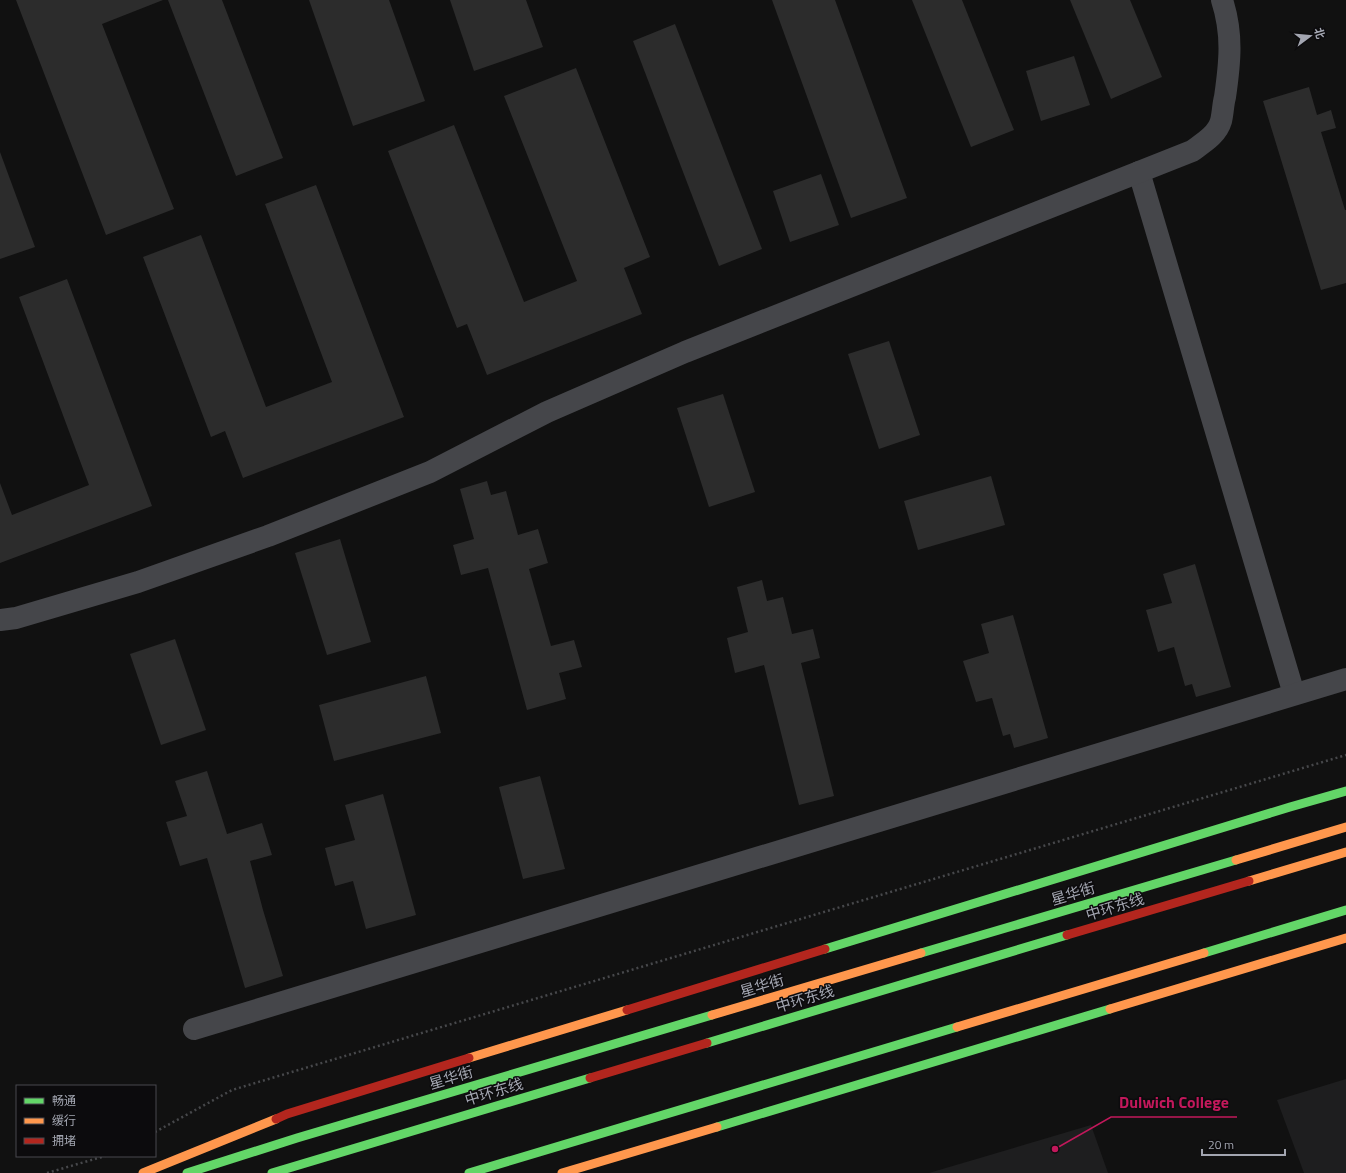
<svg xmlns="http://www.w3.org/2000/svg" width="1346" height="1173" font-family="'Titillium Web','Noto Sans SC',sans-serif">
<rect width="100%" height="100%" fill="#111"/>
<g fill="#1e1e1f">
<path d="M1346,1079V1173H1304L1277,1100Z"/>
<path d="M1091,1125L1108,1173H929Z"/>
</g>
<g fill="#2c2c2c">
<path d="M16,0H163L102,24L174,209L106,235Z"/>
<path d="M168,0H222L283,158L236,176Z"/>
<path d="M309,0H389L425,101L353,126Z"/>
<path d="M450,0H526L543,47L474,71Z"/>
<path d="M772,0H835L907,198L851,218Z"/>
<path d="M912,0H962L1014,130L971,147Z"/>
<path d="M1070,0H1130L1162,77L1111,99Z"/>
<path d="M675,24L762,249L719,266L633,41Z"/>
<path d="M1074,56L1090,105L1041,121L1026,71Z"/>
<path d="M576,68L650,257L624,268L642,314L487,375L467,324L457,328L388,151L454,125L524,302L577,281L504,96Z"/>
<path d="M1309,87L1317,115L1331,110L1336,128L1321,132L1345,210H1346V283L1321,290L1263,101Z"/>
<path d="M0,152L35,247L0,259Z"/>
<path d="M821,174L839,225L790,242L773,191Z"/>
<path d="M316,185L404,417L243,478L225,431L211,437L143,257L201,235L266,407L332,382L265,204Z"/>
<path d="M67,279L152,506L0,563V483L12,515L89,485L19,297Z"/>
<path d="M889,341L920,435L879,449L848,354Z"/>
<path d="M723,394L755,492L709,507L677,408Z"/>
<path d="M991,476L1005,525L918,550L904,501Z"/>
<path d="M487,481L491,495L506,491L518,535L538,529L548,563L529,569L551,646L574,640L582,667L559,673L566,699L527,710L488,568L461,575L453,545L474,539L460,489Z"/>
<path d="M340,539L371,642L327,655L295,553Z"/>
<path d="M1195,564L1231,687L1196,697L1192,684L1185,686L1174,647L1158,652L1146,610L1172,603L1163,574Z"/>
<path d="M762,580L767,601L783,597L792,634L813,629L820,658L801,663L834,796L799,805L764,665L735,673L727,638L748,632L737,587Z"/>
<path d="M1013,615L1048,738L1014,748L1010,734L1003,736L992,698L976,702L963,661L989,653L981,624Z"/>
<path d="M175,639L206,730L161,745L130,654Z"/>
<path d="M426,676L441,733L334,761L319,705Z"/>
<path d="M207,771L227,834L262,823L272,855L250,861L263,910L283,976L245,988L207,858L180,866L166,822L187,816L175,781Z"/>
<path d="M540,776L565,869L523,879L499,787Z"/>
<path d="M383,794L416,915L366,929L353,881L335,886L325,848L355,840L345,805Z"/>
</g>
<g fill="none" stroke-linecap="round" stroke-linejoin="round">
<g stroke="#47484b" stroke-width="2.5" stroke-dasharray="2 3" stroke-linecap="butt">
<path d="M155,1132L232,1090L1346,755"/>
<path d="M47,1173L105,1156"/>
</g>
<g stroke="#45464a" stroke-width="22">
<path d="M1139,172L1294,694"/>
<path d="M0,620L16,618L138,582L268,536L430,472L547,412L685,352L1192,151C1203,143 1217,135 1221,121C1223,113 1223,104 1225,97C1230,62 1233,34 1222,0"/>
<path d="M194,1029L1346,679"/>
</g>
<g stroke="#63d668" stroke-width="9">
<path d="M825,949L1290,807L1346,791"/>
<path d="M921,953L1236,860"/>
<path d="M1204,953L1346,910"/>
<path d="M707,1043L1067,935"/>
<path d="M717,1127L1110,1009"/>
<path d="M187,1173L297,1138L712,1015"/>
<path d="M272,1173L590,1078"/>
<path d="M469,1173L957,1027"/>
</g>
<g stroke="#ff974d" stroke-width="9">
<path d="M1236,860L1346,827"/>
<path d="M1249,881L1346,852"/>
<path d="M1110,1009L1346,938"/>
<path d="M712,1015L921,953"/>
<path d="M957,1027L1204,953"/>
<path d="M469,1058L627,1010"/>
<path d="M143,1173L276,1119"/>
<path d="M562,1173L717,1127"/>
</g>
<g stroke="#b3261e" stroke-width="9">
<path d="M1067,935L1249,881"/>
<path d="M627,1010L825,949"/>
<path d="M590,1078L707,1043"/>
<path d="M276,1119L287,1114L469,1058"/>
</g>
</g>
<g text-anchor="middle" stroke-width="3" stroke-linejoin="round" paint-order="stroke">
<g font-size="15" fill="#a3a6b1" stroke="#0c0b0d">
<text transform="translate(1073 894) rotate(-17)" y="5">星华街</text>
<text transform="translate(1115 907) rotate(-17)" y="5">中环东线</text>
<text transform="translate(762 986) rotate(-17)" y="5">星华街</text>
<text transform="translate(805 999) rotate(-17)" y="5">中环东线</text>
<text transform="translate(451 1078) rotate(-17)" y="5">星华街</text>
<text transform="translate(494 1092) rotate(-17)" y="5">中环东线</text>
</g>
</g>
<path fill="none" stroke="#c2185b" stroke-width="1.5" d="M1055 1149L1111 1117H1237"/>
<circle fill="#c2185b" stroke="#0c0b0d" stroke-width="1.5" cx="1055" cy="1149" r="4"/>
<g font-size="16" text-anchor="middle" font-weight="bold" fill="#c2185b" stroke="#0c0b0d" stroke-width="3" stroke-linejoin="round" paint-order="stroke">
<text x="1174" y="1108">Dulwich College</text>
</g>
<rect x="16" y="1085" width="140" height="72" fill="#0c0b0d" stroke="#48494f"/>
<rect x="24" y="1098" width="20" height="6" fill="#63d668" stroke="#48494f"/>
<text x="52" y="1105" font-size="12" fill="#a3a6b1">畅通</text>
<rect x="24" y="1118" width="20" height="6" fill="#ff974d" stroke="#48494f"/>
<text x="52" y="1125" font-size="12" fill="#a3a6b1">缓行</text>
<rect x="24" y="1138" width="20" height="6" fill="#b3261e" stroke="#48494f"/>
<text x="52" y="1145" font-size="12" fill="#a3a6b1">拥堵</text>
<g transform="translate(1310 36) rotate(74)" stroke="#0c0b0d" stroke-width="3" paint-order="stroke">
<path d="M0-3L7 15L0 10L-7 15Z" fill="#a3a6b1"/>
<text y="-6" font-size="11" font-weight="bold" text-anchor="middle" fill="#a3a6b1">北</text>
</g>
<path d="M1202 1149v6h83v-6" fill="none" stroke="#a3a6b1" stroke-width="2"/>
<text x="1208" y="1149" font-size="12" fill="#a3a6b1" stroke="#0c0b0d" stroke-width="3" paint-order="stroke">20 m</text>
</svg>
